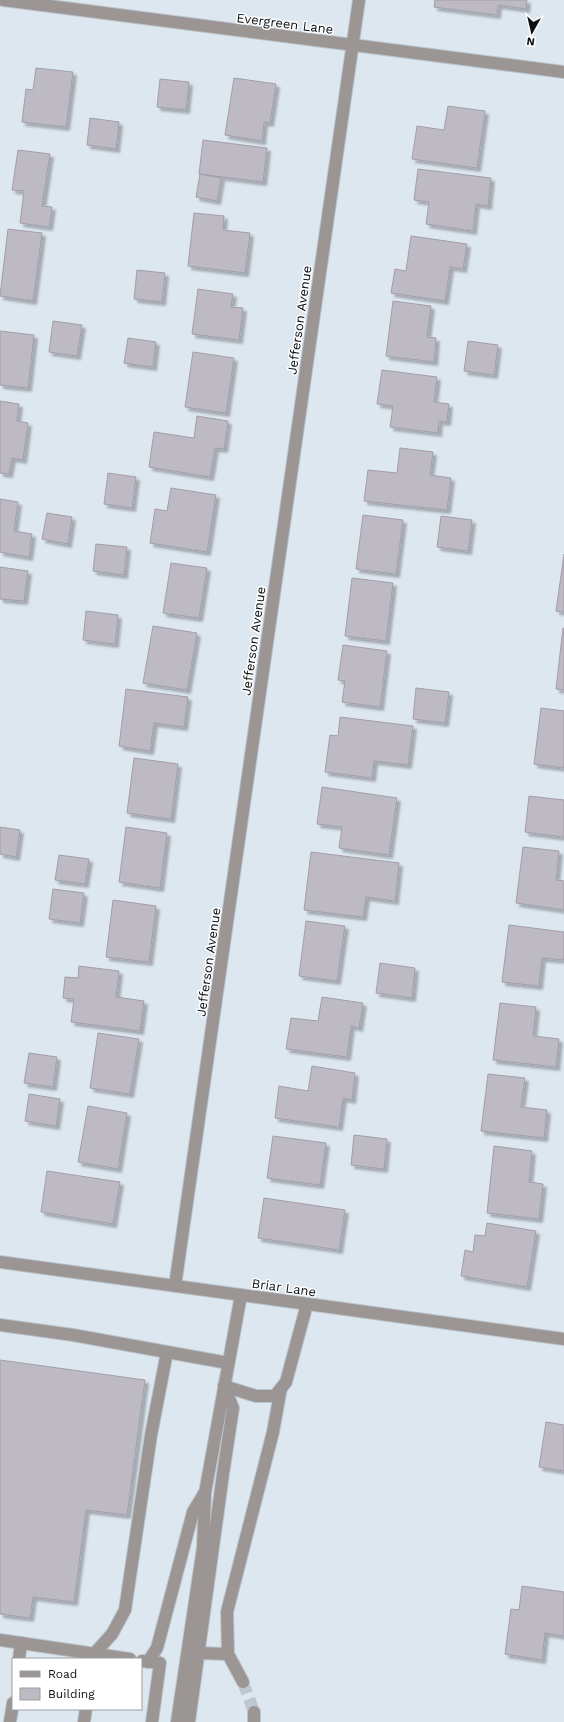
<svg xmlns="http://www.w3.org/2000/svg" width="564" height="1722" font-family="'Work Sans',sans-serif">
<defs>
<filter id="shadow"><feDropShadow dx="3.5" dy="3.5" stdDeviation="1" flood-color="#0004"/></filter>
</defs>
<rect width="100%" height="100%" fill="#dde7f0"/>
<g fill="#bebac4" stroke="#a29da8" filter="url(#shadow)">
<path d="M435,0H527L526,9L498,5L497,15L434,7Z"/>
<path d="M36,68L73,72L66,127L22,122L26,89L33,90Z"/>
<path d="M234,78L276,84L270,123L264,122L262,141L225,135Z"/>
<path d="M160,79L189,82L186,110L157,107Z"/>
<path d="M448,106L485,111L477,168L412,159L417,126L444,130Z"/>
<path d="M90,118L119,122L116,149L87,145Z"/>
<path d="M203,140L267,148L263,182L199,174Z"/>
<path d="M18,150L50,154L42,206L52,207L49,227L20,223L24,191L12,190Z"/>
<path d="M418,169L491,178L488,206L476,204L473,231L426,224L429,202L414,200Z"/>
<path d="M200,174L221,178L217,201L196,197Z"/>
<path d="M194,213L224,216L223,230L250,233L245,273L188,266Z"/>
<path d="M8,229L42,233L33,301L0,296Z"/>
<path d="M411,236L467,244L463,269L450,267L445,301L391,293L395,269L406,271Z"/>
<path d="M137,270L165,273L162,302L134,299Z"/>
<path d="M198,289L233,294L231,307L243,308L239,340L192,334Z"/>
<path d="M393,301L431,306L427,337L436,338L434,362L386,356Z"/>
<path d="M53,321L82,325L77,356L49,352Z"/>
<path d="M0,331L34,335L28,388L0,385Z"/>
<path d="M128,338L156,342L153,367L124,363Z"/>
<path d="M468,341L498,345L494,375L464,371Z"/>
<path d="M193,352L234,358L226,413L185,407Z"/>
<path d="M382,370L437,377L434,402L449,404L447,422L439,421L438,433L390,427L393,406L377,404Z"/>
<path d="M0,401L19,404L17,421L28,423L23,460L12,458L9,474L0,473Z"/>
<path d="M197,416L228,421L224,449L215,448L210,477L149,467L154,432L194,438Z"/>
<path d="M400,448L433,452L430,475L451,478L447,510L364,501L368,470L397,473Z"/>
<path d="M108,473L136,477L132,508L104,504Z"/>
<path d="M171,488L216,495L207,552L150,543L155,509L167,511Z"/>
<path d="M0,499L18,502L14,531L32,534L29,557L0,552Z"/>
<path d="M47,513L72,517L68,544L42,539Z"/>
<path d="M363,515L403,520L396,574L356,569Z"/>
<path d="M441,516L472,520L468,551L437,547Z"/>
<path d="M96,544L127,547L124,575L93,571Z"/>
<path d="M564,554V612L556,611Z"/>
<path d="M171,563L207,568L199,618L163,613Z"/>
<path d="M0,567L28,571L24,601L0,599Z"/>
<path d="M352,578L393,583L386,641L345,636Z"/>
<path d="M86,611L118,615L115,644L83,640Z"/>
<path d="M153,626L197,633L187,690L143,683Z"/>
<path d="M563,628H564V690L556,689Z"/>
<path d="M343,645L387,651L380,707L342,702L345,681L338,680Z"/>
<path d="M416,688L449,692L445,723L413,719Z"/>
<path d="M126,689L188,697L184,727L154,723L150,751L119,746Z"/>
<path d="M541,708L564,711V768L534,764Z"/>
<path d="M340,717L413,726L408,765L374,761L372,778L325,772L330,735L338,736Z"/>
<path d="M134,758L178,764L171,819L127,813Z"/>
<path d="M322,787L397,798L389,855L339,848L342,827L317,824Z"/>
<path d="M529,796L564,800V837L525,832Z"/>
<path d="M0,827L20,830L16,857L0,854Z"/>
<path d="M126,827L167,833L160,888L119,882Z"/>
<path d="M523,847L559,851L556,880L564,881V910L516,903Z"/>
<path d="M311,852L399,863L395,901L366,897L363,917L304,910Z"/>
<path d="M59,855L89,859L85,884L55,880Z"/>
<path d="M53,889L84,893L80,923L49,919Z"/>
<path d="M113,900L156,906L149,962L106,957Z"/>
<path d="M306,921L345,926L337,981L299,976Z"/>
<path d="M509,925L564,932V960L542,958L539,986L502,982Z"/>
<path d="M380,963L415,968L412,998L376,993Z"/>
<path d="M79,966L119,971L116,997L144,1001L140,1031L71,1022L74,999L63,998L65,977L78,978Z"/>
<path d="M322,997L363,1003L359,1028L351,1026L347,1057L286,1049L291,1018L318,1021Z"/>
<path d="M500,1003L536,1007L533,1036L559,1039L556,1067L493,1060Z"/>
<path d="M98,1033L139,1039L130,1094L90,1088Z"/>
<path d="M29,1053L57,1057L53,1087L24,1083Z"/>
<path d="M312,1066L355,1073L352,1100L343,1098L339,1127L275,1118L279,1086L308,1091Z"/>
<path d="M488,1074L525,1078L521,1107L547,1110L544,1138L481,1131Z"/>
<path d="M29,1094L60,1099L56,1126L25,1121Z"/>
<path d="M88,1106L127,1113L118,1169L78,1162Z"/>
<path d="M354,1135L387,1139L384,1169L351,1165Z"/>
<path d="M273,1136L326,1143L320,1185L267,1178Z"/>
<path d="M494,1146L532,1151L529,1182L543,1184L539,1219L487,1213Z"/>
<path d="M47,1171L120,1182L113,1224L41,1212Z"/>
<path d="M264,1198L345,1210L339,1250L258,1238Z"/>
<path d="M487,1223L536,1231L527,1287L461,1276L465,1250L473,1252L475,1235L485,1236Z"/>
<path d="M0,1360L145,1380L127,1515L86,1510L74,1602L33,1597L30,1618L0,1614Z"/>
<path d="M546,1422L564,1425V1471L539,1467Z"/>
<path d="M522,1586L564,1592V1636L545,1633L542,1660L505,1654L511,1609L519,1610Z"/>
</g>
<g fill="none" stroke-linecap="round" stroke-linejoin="round">
<path stroke="#bec7cf" stroke-width="12" stroke-dasharray="12 6" stroke-linecap="butt" d="M243,1682L254,1712"/>
<g stroke="#bcc5cd" stroke-width="14">
<g id="minor">
<path d="M3,0L564,72"/>
<path d="M0,1262L564,1339"/>
<path d="M175,1286L359,0"/>
<path d="M0,1325L73,1335L228,1363"/>
<path d="M224,1386L256,1396H275L286,1382L307,1304"/>
<path d="M0,1640L130,1659"/>
<path d="M198,1653L228,1654"/>
<path d="M19,1659L21,1643"/>
<path d="M93,1659L94,1654L112,1634L125,1610L151,1435L167,1352"/>
<path d="M142,1661L160,1663L152,1722"/>
<path d="M148,1662L157,1648L193,1512L204,1494"/>
<path d="M243,1682L228,1654L227,1612L273,1432L281,1388"/>
<path d="M10,1722L13,1703"/>
<path d="M84,1722L86,1709"/>
<path d="M177,1722L203,1548L205,1493L241,1295"/>
<path d="M189,1722L223,1474L233,1408L224,1386"/>
<path d="M254,1722V1712"/>
</g>
</g>
<use href="#minor" stroke="#9b9594" stroke-width="12"/>
</g>
<g text-anchor="middle" stroke-width="3" stroke-linejoin="round" paint-order="stroke">
<g font-size="13" fill="#0c1013" stroke="#fff">
<text transform="translate(285 23) rotate(7)" y="5">Evergreen Lane</text>
<text transform="translate(299 320) rotate(-82)" y="5">Jefferson Avenue</text>
<text transform="translate(253 641) rotate(-82)" y="5">Jefferson Avenue</text>
<text transform="translate(208 962) rotate(-82)" y="5">Jefferson Avenue</text>
<text transform="translate(284 1287) rotate(8)" y="5">Briar Lane</text>
</g>
</g>
<rect x="12" y="1658" width="130" height="52" fill="#ffffff" stroke="#9e9fa1"/>
<rect x="20" y="1671" width="20" height="6" fill="#9b9594" stroke="#9e9fa1"/>
<text x="48" y="1678" font-size="12" fill="#0c1013">Road</text>
<rect x="20" y="1688" width="20" height="12" fill="#bebac4" stroke="#9e9fa1"/>
<text x="48" y="1698" font-size="12" fill="#0c1013">Building</text>
<g transform="translate(532 32) rotate(188)" stroke="#ffffff" stroke-width="3" paint-order="stroke">
<path d="M0-3L7 15L0 10L-7 15Z" fill="#0c1013"/>
<text y="-6" font-size="11" font-weight="bold" text-anchor="middle" fill="#0c1013">N</text>
</g>
</svg>
